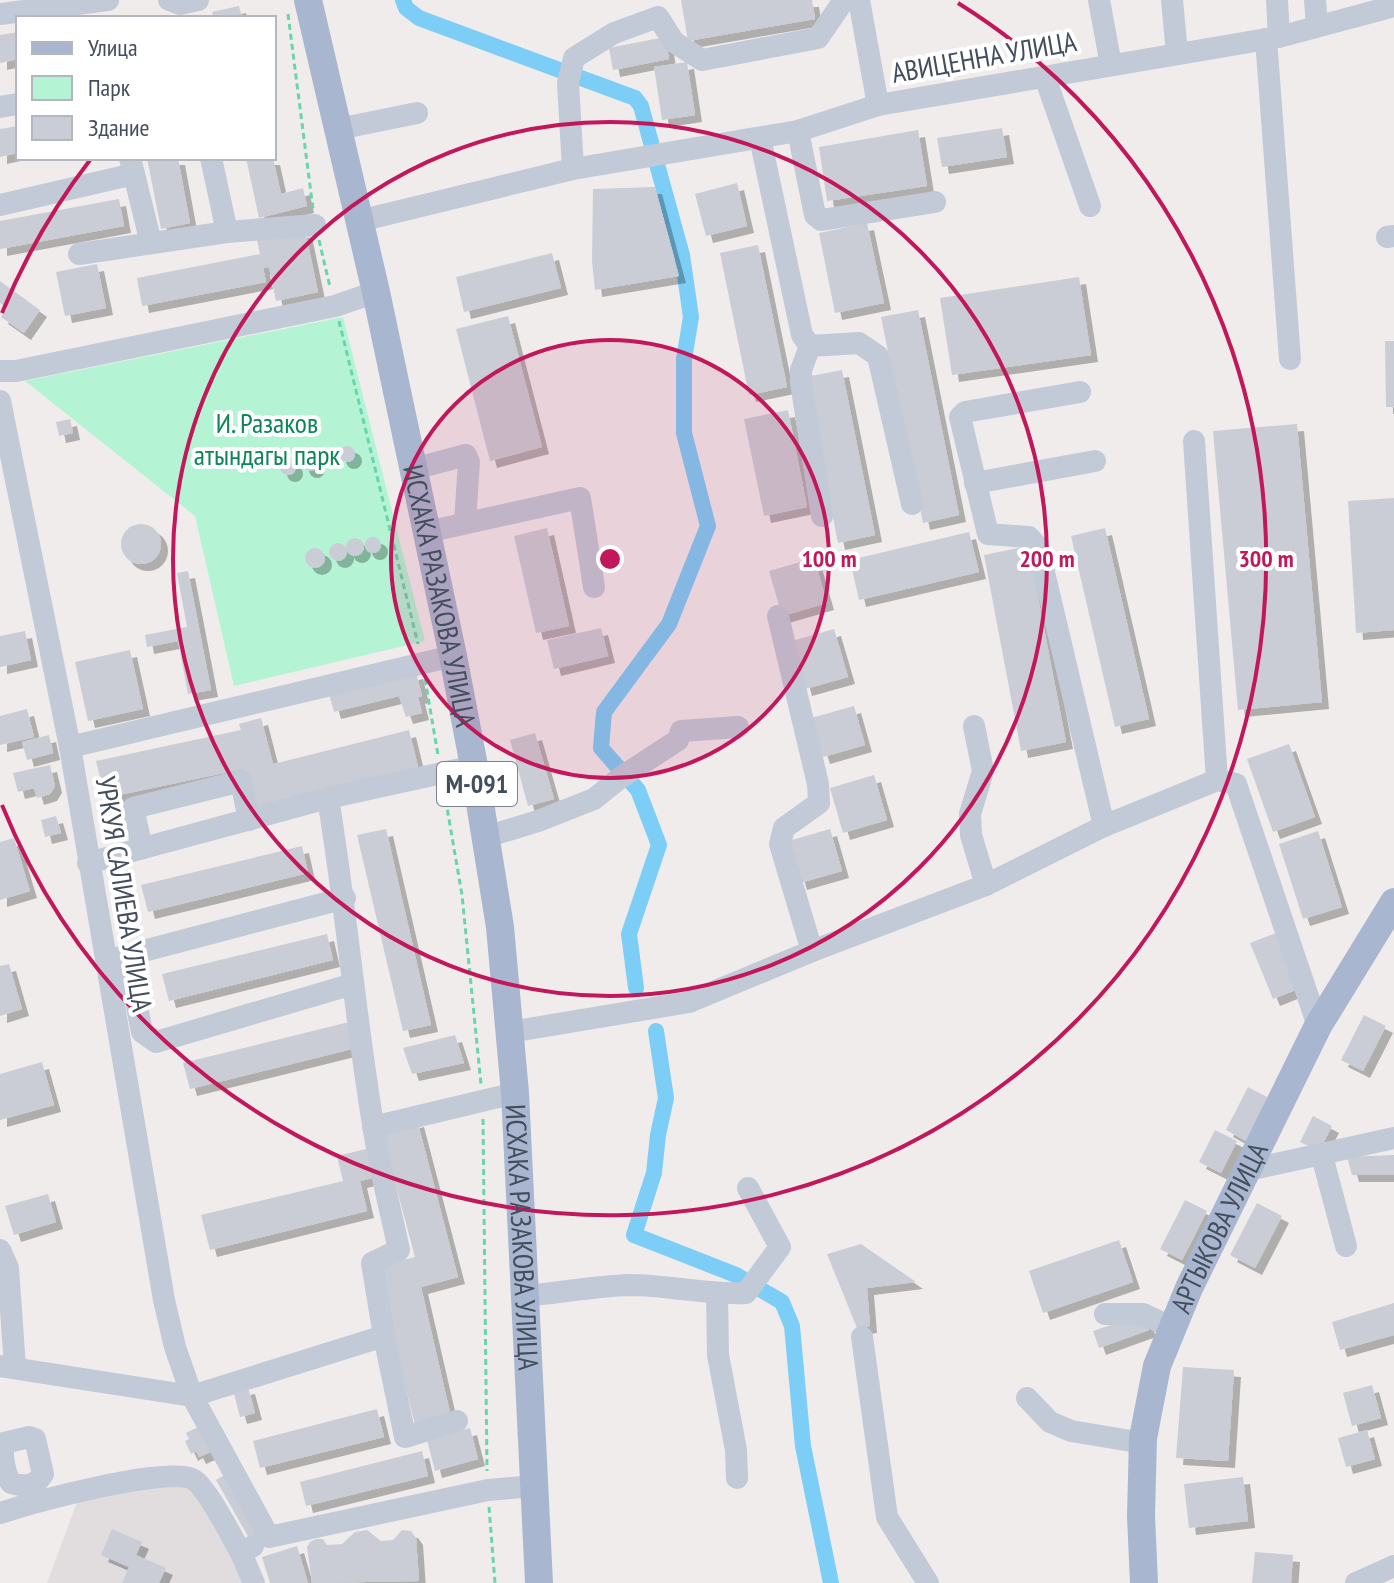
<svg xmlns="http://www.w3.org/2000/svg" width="1394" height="1583" font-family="'PT Sans Narrow',sans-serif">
<defs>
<filter id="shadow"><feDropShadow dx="7" dy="7" stdDeviation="0" flood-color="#0004"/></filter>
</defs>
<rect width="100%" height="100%" fill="#f0ecec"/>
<path fill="#e1ddde" d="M195,1477L247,1583H47L77,1502Z"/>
<path fill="#b4f4d4" d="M343,317L425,641L234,686L195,516L25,381Z"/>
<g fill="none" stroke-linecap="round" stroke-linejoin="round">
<g stroke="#7ccef6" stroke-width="16">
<path d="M403,0L406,8L419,18L635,98L641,106L682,255L691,317L684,359V433L708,526L669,624L604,712L601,748L638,790L659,845L629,934L636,988"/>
<path d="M656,1031L666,1098L658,1135L654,1173L634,1235L736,1275L782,1302L792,1326L803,1446L831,1583"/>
</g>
</g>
<g fill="#cacdd5" filter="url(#shadow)">
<path d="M681,0H812L815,19L688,41Z"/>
<path d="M239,6L242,18H214L212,12Z"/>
<path d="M18,32V59L0,63V35Z"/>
<path d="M665,37L669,59L613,70L609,48Z"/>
<path d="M687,62L695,115L662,120L654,67Z"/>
<path d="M18,126V153L0,157V129Z"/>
<path d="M1002,128L1007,157L942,167L937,138Z"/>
<path d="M918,130L927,186L827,201L819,147Z"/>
<path d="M147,158H178L190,223L161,229Z"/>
<path d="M246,158H273L281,194L303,188L307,206L259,218Z"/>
<path d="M737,183L747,226L706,236L695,194Z"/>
<path d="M655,187L679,276L595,290L592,261L593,189Z"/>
<path d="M119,199L124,226L0,249V221Z"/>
<path d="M867,223L884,303L835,313L819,233Z"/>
<path d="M305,230L318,292L276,301L269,267L263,268L266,282L142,306L137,278L260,254L257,240Z"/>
<path d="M758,245L787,387L749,395L720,253Z"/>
<path d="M552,253L561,288L464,312L456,277Z"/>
<path d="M97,264L106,308L65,316L56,272Z"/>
<path d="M1079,277L1091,355L952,375L940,298Z"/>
<path d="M0,281L40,310L24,333L1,317L7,308L0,303Z"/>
<path d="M918,310L959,515L923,523L881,317Z"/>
<path d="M508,316L542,447L490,461L456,329Z"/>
<path d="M1385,341H1394V407H1386Z"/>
<path d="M842,370L875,535L838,543L805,377Z"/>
<path d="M788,410L807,507L764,516L744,419Z"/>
<path d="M70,419L73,433L59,436L56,422Z"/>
<path d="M1297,424L1322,702L1238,710L1213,431Z"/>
<circle cx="347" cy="454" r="8"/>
<circle cx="310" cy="463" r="8"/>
<circle cx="288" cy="467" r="8"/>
<path d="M1394,498V630L1356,633L1348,501Z"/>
<circle cx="141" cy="544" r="20"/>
<path d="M547,528L569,626L536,633L514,536Z"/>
<path d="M1105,528L1149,719L1115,727L1071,536Z"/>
<path d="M969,532L979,572L859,600L850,560Z"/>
<circle cx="373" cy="545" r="8"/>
<circle cx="355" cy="547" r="9"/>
<circle cx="338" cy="552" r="9"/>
<path d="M1028,546L1066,742L1021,751L984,555Z"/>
<circle cx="315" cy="558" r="10"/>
<path d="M814,558L827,603L782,616L769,571Z"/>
<path d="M188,571L211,690L188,694L178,641L147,647L145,635L187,627L177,573Z"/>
<path d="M601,628L608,656L554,669L547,640Z"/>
<path d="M834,629L848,677L805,689L792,641Z"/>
<path d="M25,631L31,660L0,667V636Z"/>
<path d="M130,650L143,709L88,721L75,662Z"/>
<path d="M416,672L422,696L418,697L422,713L406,717L399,696L334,712L329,694Z"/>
<path d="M854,706L865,745L823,757L811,718Z"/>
<path d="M27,709L34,737L0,745V716Z"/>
<path d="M261,718L273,764L409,730L418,767L253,809L243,769L105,798L96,761L241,730L239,724Z"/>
<path d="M535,733L554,799L528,806L510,740Z"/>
<path d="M49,735L53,753L27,760L22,742Z"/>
<path d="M1289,744L1315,817L1273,832L1247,759Z"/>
<path d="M50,765L55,786L50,794L37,798L34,788L18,792L13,773Z"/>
<path d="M874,775L887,820L843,833L830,788Z"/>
<path d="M56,816L61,833L45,837L41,820Z"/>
<path d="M386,829L431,1025L403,1031L357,835Z"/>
<path d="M830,829L842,871L800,883L788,841Z"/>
<path d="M1318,831L1342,907L1303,919L1279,844Z"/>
<path d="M14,838L30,891L0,900V842Z"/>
<path d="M302,846L308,873L148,912L141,885Z"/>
<path d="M1276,933L1298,989L1273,999L1250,943Z"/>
<path d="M327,934L333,960L169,1001L162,974Z"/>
<path d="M9,964L22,1009L0,1016V966Z"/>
<path d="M1364,1015L1386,1026L1363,1071L1341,1060Z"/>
<path d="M349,1022L356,1048L190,1089L183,1063Z"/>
<path d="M455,1035L464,1063L412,1074L403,1048Z"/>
<path d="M42,1062L54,1105L0,1120V1074Z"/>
<path d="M1248,1087L1269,1098L1246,1141L1226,1130Z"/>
<path d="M1313,1116L1332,1126L1319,1151L1300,1142Z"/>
<path d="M417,1120L458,1277L421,1287L451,1417L415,1425L376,1267L415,1257L381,1130Z"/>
<path d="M1215,1130L1237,1141L1221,1173L1199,1162Z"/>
<path d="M366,1149L373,1178L360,1181L367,1211L210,1250L201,1215L343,1181L337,1156Z"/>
<path d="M1394,1155V1175H1352L1347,1157Z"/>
<path d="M48,1194L56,1222L14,1235L5,1206Z"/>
<path d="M1185,1200L1207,1211L1182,1260L1160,1249Z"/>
<path d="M1257,1203L1282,1216L1255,1268L1230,1255Z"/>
<path d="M1119,1240L1133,1282L1043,1313L1029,1271Z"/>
<path d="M861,1244L916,1282L867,1288L870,1326L857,1328L827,1254Z"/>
<path d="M1394,1303V1335L1340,1350L1332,1322Z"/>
<path d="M1143,1314L1149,1330L1099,1348L1093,1331Z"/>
<path d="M1183,1367L1234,1370L1228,1461L1176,1458Z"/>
<path d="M1372,1385L1381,1418L1352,1426L1343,1393Z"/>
<path d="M248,1387L255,1413L240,1417L233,1390Z"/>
<path d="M377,1409L384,1437L260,1468L253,1441Z"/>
<path d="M202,1425L213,1451L199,1457L196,1451L191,1454L185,1441L189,1439L186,1433Z"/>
<path d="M470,1428L478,1459L435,1471L427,1440Z"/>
<path d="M1367,1430L1375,1459L1346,1467L1338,1438Z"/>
<path d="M422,1451L428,1476L306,1506L300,1482Z"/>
<path d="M228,1473L262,1534L250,1540L216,1480Z"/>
<path d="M1243,1477L1248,1521L1189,1528L1184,1484Z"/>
<path d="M112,1529L142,1542L136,1555L166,1568L159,1583H122L129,1567L101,1555Z"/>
<path d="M367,1530L381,1541L393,1540L402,1530L411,1531L416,1538L419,1581L312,1583L307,1547L310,1542L316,1539H323L327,1545L342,1544L355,1532Z"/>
<path d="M297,1546L308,1583H270L262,1557Z"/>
<path d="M1255,1552L1293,1555L1291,1583H1252Z"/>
</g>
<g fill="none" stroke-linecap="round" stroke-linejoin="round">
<g stroke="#68d5ad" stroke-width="3" stroke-dasharray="6 4" stroke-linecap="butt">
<path d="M288,14L313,209"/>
<path d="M319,240L330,287"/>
<path d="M339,321L418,644"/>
<path d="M425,679L438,755"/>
<path d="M444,790L462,895L481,1084"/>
<path d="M483,1119L487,1471"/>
<path d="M489,1507L495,1583"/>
</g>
<g stroke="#c1cad6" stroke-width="22">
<path d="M169,0L180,4L198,0"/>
<path d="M859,0L878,105"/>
<path d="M1099,0L1111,65"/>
<path d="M1172,0L1177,54"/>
<path d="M1315,0L1317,26"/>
<path d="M0,14L108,0"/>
<path d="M1279,37L1394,6"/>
<path d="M1266,39L1290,359"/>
<path d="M1045,77L1090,206"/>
<path d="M0,107L18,104"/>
<path d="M338,129L417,113"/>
<path d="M798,131L815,215L821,220L935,202"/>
<path d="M760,138L802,335L810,346L859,343L878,356L912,504"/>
<path d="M130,158L151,243"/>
<path d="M211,158L227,232"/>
<path d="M573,169L568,83L574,58L614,33L658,17L674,42L702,60L818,38L842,3V0"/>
<path d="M0,205L134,174"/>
<path d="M359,221L573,169L798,131L878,105L1279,37L1277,0"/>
<path d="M1387,237L1394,236"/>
<path d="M79,254L227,232L315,225"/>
<path d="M810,346L801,370V383L822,516"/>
<path d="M0,371H16L335,306L376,292"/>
<path d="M1080,392L965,412L960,417L988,534L1029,537L1038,547L1104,826"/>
<path d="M0,401L70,747L164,1300L175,1347L192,1396L269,1537L488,1490L534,1486"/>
<path d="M1194,441L1217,780"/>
<path d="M413,469L466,455L469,462L465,522"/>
<path d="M975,483L1095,461"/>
<path d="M427,532L580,498L594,587"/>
<path d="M778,616L818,784L819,803L784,828L780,844L812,951"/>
<path d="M974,726L983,771L970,814L971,835L986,885"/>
<path d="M70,747L453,656"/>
<path d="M328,798C346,907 355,1016 373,1124C379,1166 390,1208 399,1250L372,1263L384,1336L405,1437L457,1421"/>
<path d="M486,837L538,821L594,799L620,778L678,740L681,731L738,727"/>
<path d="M142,848L133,808L241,781L249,820"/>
<path d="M88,863L328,798L474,766"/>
<path d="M127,956L142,1032L156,1042L353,984"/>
<path d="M113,959L345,898"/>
<path d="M510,1032L689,1002L812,951L986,885L1104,826L1217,780L1236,784L1318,1026"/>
<path d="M373,1127L515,1093"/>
<path d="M1322,1156L1346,1246"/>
<path d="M1248,1170L1394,1138"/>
<path d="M0,1250L8,1268L15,1367"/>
<path d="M717,1294L718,1355L736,1450L737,1478"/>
<path d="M525,1296C559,1293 595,1286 629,1285C669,1285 707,1295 746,1293L780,1247L748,1188"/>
<path d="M1105,1314H1143L1173,1328"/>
<path d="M862,1337L887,1517L928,1583"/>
<path d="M0,1366L192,1396L384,1336"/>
<path d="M1027,1398L1050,1422L1071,1431L1143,1443"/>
<path d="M29,1437L35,1439L43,1474C35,1487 25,1487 11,1483C5,1474 1,1455 4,1443Z"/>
<path d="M0,1513C31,1503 171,1464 194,1480C207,1488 232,1537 241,1553"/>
<path d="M253,1546L241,1553L254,1583"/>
<path d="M1356,1583L1394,1566"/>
</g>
<g stroke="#a8b7cf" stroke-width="28">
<path id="s1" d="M308,0L376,292L453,656L474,766L500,927L515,1093L539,1583"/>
<path id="s2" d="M1144,1583L1141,1516L1143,1438L1157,1366L1189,1288L1318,1026L1394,902"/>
</g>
</g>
<circle cx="610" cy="559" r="219" fill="#c2185b" fill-opacity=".12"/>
<g fill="none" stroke="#c2185b" stroke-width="4">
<circle cx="610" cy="559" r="219"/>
<circle cx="610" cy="559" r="437"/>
<path d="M2 313A656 656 0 0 1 90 160M958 3A656 656 0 1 1 2 805"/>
</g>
<g text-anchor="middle" stroke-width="8" stroke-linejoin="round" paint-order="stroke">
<rect fill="#fff" stroke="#7b828d" stroke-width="2" x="437" y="762" width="80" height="44" rx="6"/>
<g font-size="26" font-weight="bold" fill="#434d5c">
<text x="477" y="793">М-091</text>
</g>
<g font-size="28" fill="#434d5c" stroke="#fff">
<text transform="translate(984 57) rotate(-10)" y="10">АВИЦЕННА УЛИЦА</text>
<text dy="10" stroke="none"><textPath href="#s1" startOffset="610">ИСХАКА РАЗАКОВА УЛИЦА</textPath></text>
<text transform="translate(124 894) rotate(81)" y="10">УРКУЯ САЛИЕВА УЛИЦА</text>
<text dy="10" stroke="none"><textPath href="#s2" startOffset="370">АРТЫКОВА УЛИЦА</textPath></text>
<text dy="10" stroke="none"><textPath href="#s1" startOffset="1258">ИСХАКА РАЗАКОВА УЛИЦА</textPath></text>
</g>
<g font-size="28" fill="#0c8557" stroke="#fff">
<text x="267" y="433">И. Разаков<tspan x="267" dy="32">атындагы парк</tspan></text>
</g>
</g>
<circle cx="610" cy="559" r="12" fill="#c2185b" stroke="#fff" stroke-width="4"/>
<g font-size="24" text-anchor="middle" font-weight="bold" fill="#c2185b" stroke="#fff" stroke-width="8" stroke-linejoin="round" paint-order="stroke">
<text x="829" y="567">100 m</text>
<text x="1047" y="567">200 m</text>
<text x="1266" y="567">300 m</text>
</g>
<rect x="16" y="16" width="260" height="144" fill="#ffffff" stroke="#b4b8be" stroke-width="2"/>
<rect x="32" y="42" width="40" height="12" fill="#a8b7cf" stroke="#b4b8be" stroke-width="2"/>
<text x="88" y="56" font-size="24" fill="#434d5c">Улица</text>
<rect x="32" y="76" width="40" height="24" fill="#b4f4d4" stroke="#b4b8be" stroke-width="2"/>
<text x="88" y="96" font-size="24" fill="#434d5c">Парк</text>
<rect x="32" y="116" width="40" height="24" fill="#cacdd5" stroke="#b4b8be" stroke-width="2"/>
<text x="88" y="136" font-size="24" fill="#434d5c">Здание</text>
</svg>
